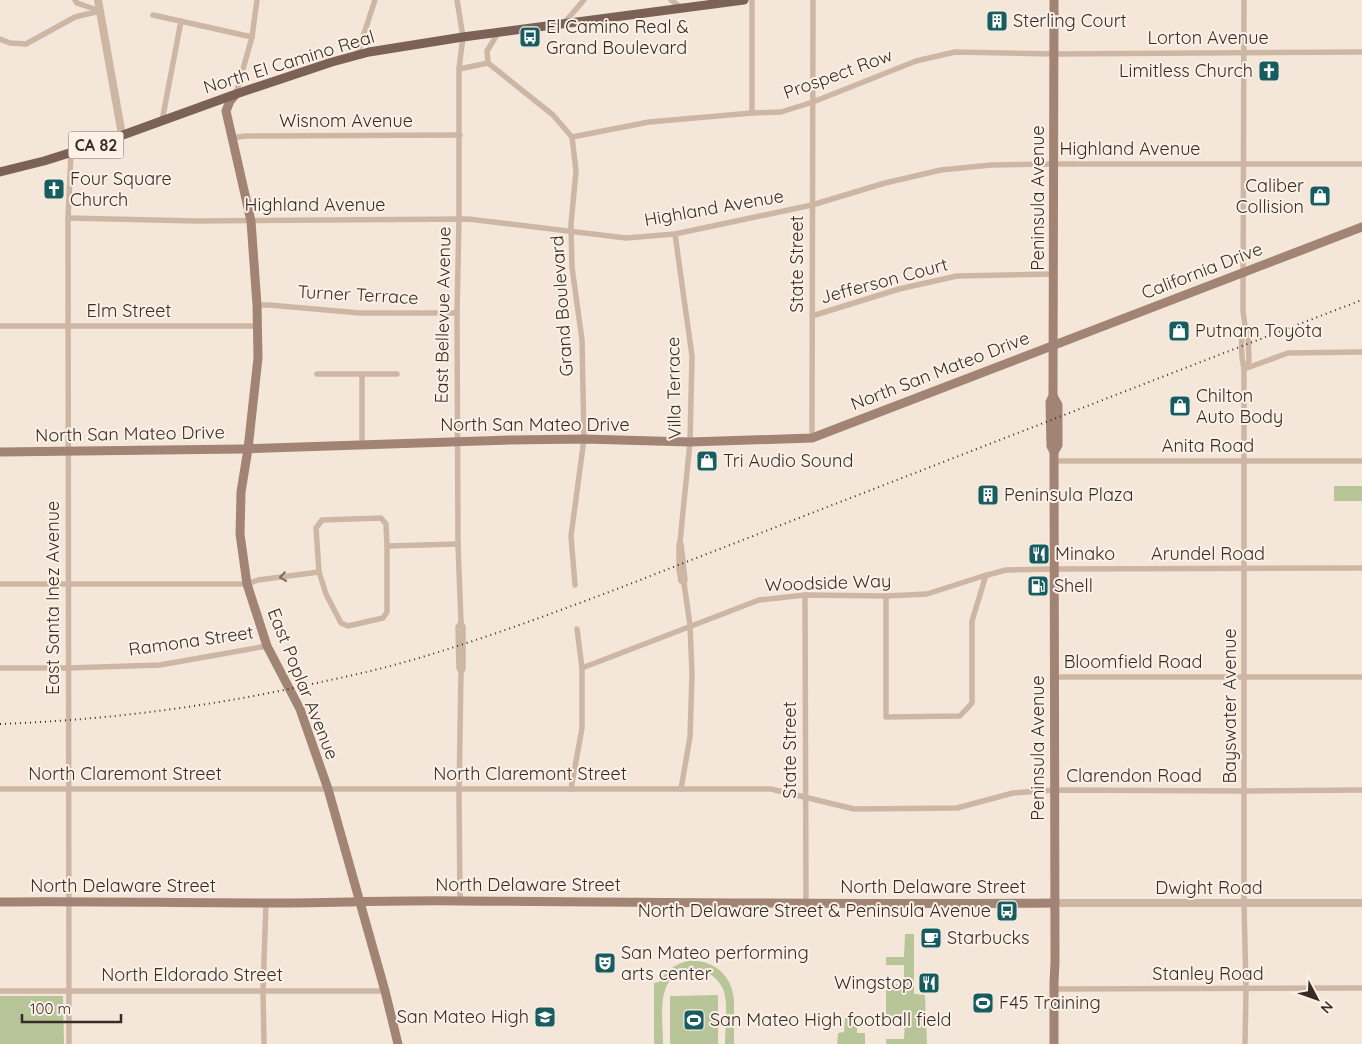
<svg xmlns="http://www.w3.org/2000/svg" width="1362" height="1044" font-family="Quicksand,sans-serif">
<rect width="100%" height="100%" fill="#f4e7da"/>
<g fill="#b7c598">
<rect x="1334" y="486" width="28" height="15"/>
<path d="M905,934H914V994L925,995L927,1044H886V1039H904L905,1019L886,1018V985L904,984V965H886V957H904Z"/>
<path d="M688,961C713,959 732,975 734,1000V1044H725C725,1029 729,999 722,987C710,963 673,964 665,990C660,1004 663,1029 663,1044H654V983L659,982C666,971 675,964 688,961Z"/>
<path d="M718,995V1044H670V996Z"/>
<path d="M0,996H63L64,1044H0Z"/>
<path d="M845,1018H857V1033H865V1044H837L838,1033L844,1032Z"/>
</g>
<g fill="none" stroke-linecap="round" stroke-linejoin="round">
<g stroke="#ceb6a4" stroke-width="5.5">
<path d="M75,0L77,3L100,11"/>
<path d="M457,0L463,37L459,69V219L457,313L458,544L461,623L463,627V669L461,672L459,795L460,901"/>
<path d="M671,0L682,8"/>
<path d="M1244,0L1243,311L1245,326L1248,332L1249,361L1244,369"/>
<path d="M153,15L252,37"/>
<path d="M564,23L584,0"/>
<path d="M0,39L10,43L26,44L75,17L100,11"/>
<path d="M357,55L375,0"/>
<path d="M488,63L487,51L498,33"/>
<path d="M459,69L488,63L553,115L572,137L576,171L571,224L572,267L582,340L584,439L571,536L575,585"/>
<path d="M236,94L252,37L257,0"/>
<path d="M752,113V0"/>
<path d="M162,121L181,21"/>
<path d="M572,137L649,122L752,113L781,112L813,102L916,61L955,52L1054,54L1362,52"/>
<path d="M233,138L245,136L460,135"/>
<path d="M68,218L196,221L468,219L626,238L675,234L812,205L885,183L941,170L991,165L1055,164H1362"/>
<path d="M675,234L692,356L690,442L680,542L679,544V569L681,581L684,583"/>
<path d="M257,305H269L360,313H457"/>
<path d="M812,316L899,289L957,276L1054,274"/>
<path d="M0,326H257"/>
<path d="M1245,326C1240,338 1241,356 1244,369V904L1246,989L1245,1044"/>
<path d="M1244,369L1288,353L1362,352"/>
<path d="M317,374H397"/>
<path d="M362,375V444"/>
<path d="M812,438L813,0"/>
<path d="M1054,461H1362"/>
<path d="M381,518L386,524L387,546V612L383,618L348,626L341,623L326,594L319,572L316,528L322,520Z"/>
<path d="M387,546L458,544"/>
<path d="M0,584H247L258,580L319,572"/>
<path d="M805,595L806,904"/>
<path d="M886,596V717L960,716L972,703V621L986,575"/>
<path d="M461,623L458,627L459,668L461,672"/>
<path d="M0,668H68L160,665L267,646"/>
<path d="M582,668L759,600L805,595L886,596L927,594L980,577L1006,570L1054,569L1362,568"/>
<path d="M1054,677H1362"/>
<path d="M0,789H771L854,809L957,808L1013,793L1055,790L1245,791L1362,790"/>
<path d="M571,789L582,728V668L577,629"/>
<path d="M681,789L690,737L692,674L690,625L684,583L685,580L681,544"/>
<path d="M1054,989L1362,988"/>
<path d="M0,991H385"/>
<path d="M69,1044L68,218L71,153"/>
<path d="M264,1044L263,990L266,903"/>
</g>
<g stroke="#ceb6a4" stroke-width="8">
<path d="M98,0L122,135"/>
<path d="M1055,903H1362"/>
</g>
<g stroke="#a28475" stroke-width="9">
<path d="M236,94L230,101L226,111L251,221L257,305L258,358L248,449L241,492L240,534L247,584L267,646L300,709L328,789L385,991L398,1044"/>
<path d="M1053,396L1058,405V445L1054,452"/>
<path d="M0,452L242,449L510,440L584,439L690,442L812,438L1362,227"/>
<path d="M0,902C88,901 177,903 265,903C331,903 396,900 461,901C659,902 857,905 1055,903"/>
<path d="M1054,1044V983L1055,962L1054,452L1051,446L1050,402L1053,396L1054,0"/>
</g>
<path stroke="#7c6156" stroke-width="9" d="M0,172L44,161L98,144L236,94L332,62L369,52L463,37L744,0"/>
<path stroke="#382c27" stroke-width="2" stroke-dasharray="1 4" stroke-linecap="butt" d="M0,724C108,720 216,706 321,682C349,676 377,670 405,662C482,640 556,612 630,584C688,561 746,539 804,516C990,444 1176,371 1362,300"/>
</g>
<defs><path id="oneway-chevron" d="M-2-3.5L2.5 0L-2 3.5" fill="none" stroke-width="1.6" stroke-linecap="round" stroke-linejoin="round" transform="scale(1.25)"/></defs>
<use stroke="#7c6a5f" href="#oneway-chevron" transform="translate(283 577) rotate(172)"/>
<defs>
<g id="building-square" transform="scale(1.125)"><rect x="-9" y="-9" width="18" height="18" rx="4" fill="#175c5f" stroke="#fbf1e7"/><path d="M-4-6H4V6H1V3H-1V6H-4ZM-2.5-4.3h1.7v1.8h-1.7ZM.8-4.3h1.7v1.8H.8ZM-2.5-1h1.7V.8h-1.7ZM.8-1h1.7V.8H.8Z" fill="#fff"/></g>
<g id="bus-square" transform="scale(1.125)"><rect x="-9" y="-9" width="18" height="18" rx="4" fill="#175c5f" stroke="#fbf1e7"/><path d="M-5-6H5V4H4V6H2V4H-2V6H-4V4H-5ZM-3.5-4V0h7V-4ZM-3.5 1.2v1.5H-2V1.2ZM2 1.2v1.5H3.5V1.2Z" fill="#fff"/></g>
<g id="church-square" transform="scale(1.125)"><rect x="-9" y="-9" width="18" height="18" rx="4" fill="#175c5f" stroke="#fbf1e7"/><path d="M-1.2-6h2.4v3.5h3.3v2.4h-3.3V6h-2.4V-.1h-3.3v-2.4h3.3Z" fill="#fff"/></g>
<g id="shop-square" transform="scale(1.125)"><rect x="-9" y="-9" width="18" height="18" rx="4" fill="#175c5f" stroke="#fbf1e7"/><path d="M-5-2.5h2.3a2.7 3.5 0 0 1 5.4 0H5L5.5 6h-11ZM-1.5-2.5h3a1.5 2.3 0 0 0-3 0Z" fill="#fff"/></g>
<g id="restaurant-square" transform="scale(1.125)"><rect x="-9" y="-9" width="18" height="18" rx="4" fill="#175c5f" stroke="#fbf1e7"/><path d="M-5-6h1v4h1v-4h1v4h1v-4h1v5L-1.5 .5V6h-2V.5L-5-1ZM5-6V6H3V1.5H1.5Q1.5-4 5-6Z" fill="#fff"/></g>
<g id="fuel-square" transform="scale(1.125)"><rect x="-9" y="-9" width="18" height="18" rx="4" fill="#175c5f" stroke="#fbf1e7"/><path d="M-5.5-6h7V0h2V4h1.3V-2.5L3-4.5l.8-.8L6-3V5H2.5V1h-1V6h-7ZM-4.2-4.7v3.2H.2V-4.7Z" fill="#fff"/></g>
<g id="cafe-square" transform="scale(1.125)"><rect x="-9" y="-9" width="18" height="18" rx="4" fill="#175c5f" stroke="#fbf1e7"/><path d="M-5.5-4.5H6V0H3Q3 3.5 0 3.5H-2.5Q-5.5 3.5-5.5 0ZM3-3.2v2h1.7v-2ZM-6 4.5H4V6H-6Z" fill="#fff"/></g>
<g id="theatre-square" transform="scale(1.125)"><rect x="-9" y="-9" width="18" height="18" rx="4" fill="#175c5f" stroke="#fbf1e7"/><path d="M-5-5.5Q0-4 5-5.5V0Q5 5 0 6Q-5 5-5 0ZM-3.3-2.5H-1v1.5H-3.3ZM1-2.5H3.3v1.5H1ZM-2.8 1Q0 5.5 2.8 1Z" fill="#fff"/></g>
<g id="stadium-square" transform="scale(1.125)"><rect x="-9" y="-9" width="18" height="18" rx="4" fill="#175c5f" stroke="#fbf1e7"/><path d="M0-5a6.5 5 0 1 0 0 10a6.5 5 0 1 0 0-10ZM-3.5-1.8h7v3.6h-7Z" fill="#fff"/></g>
<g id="school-square" transform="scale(1.125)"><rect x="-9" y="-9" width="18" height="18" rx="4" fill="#175c5f" stroke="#fbf1e7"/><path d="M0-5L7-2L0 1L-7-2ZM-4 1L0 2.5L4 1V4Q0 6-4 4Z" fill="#fff"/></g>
</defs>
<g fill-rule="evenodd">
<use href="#building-square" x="997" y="21"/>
<use href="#bus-square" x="530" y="37"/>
<use href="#church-square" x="1269" y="71"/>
<use href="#church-square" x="54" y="189"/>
<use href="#shop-square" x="1320" y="196"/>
<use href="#shop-square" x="1179" y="331"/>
<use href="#shop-square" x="1180" y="406"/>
<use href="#shop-square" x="707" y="461"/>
<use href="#building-square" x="988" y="495"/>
<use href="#restaurant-square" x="1039" y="554"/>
<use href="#fuel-square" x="1038" y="586"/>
<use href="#bus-square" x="1007" y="911"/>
<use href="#cafe-square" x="931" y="938"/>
<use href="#theatre-square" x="605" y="963"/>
<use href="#restaurant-square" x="929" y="983"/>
<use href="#stadium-square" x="983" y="1003"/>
<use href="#school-square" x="545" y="1017"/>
<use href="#stadium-square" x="694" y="1020"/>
</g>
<g text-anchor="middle" stroke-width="4" stroke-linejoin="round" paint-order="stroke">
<rect fill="#fbf1e7" stroke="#726761" stroke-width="1" x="68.5" y="131.5" width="55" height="27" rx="4"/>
<g font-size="16" font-weight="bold" fill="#382c27">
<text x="96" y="151">CA 82</text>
</g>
<g font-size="18" fill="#382c27" stroke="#fbf1e7" text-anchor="start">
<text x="1013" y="27">Sterling Court</text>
<text x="546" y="33">El Camino Real &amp;<tspan x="546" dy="21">Grand Boulevard</tspan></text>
<text x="1253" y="77" text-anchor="end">Limitless Church</text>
<text x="70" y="185">Four Square<tspan x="70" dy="21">Church</tspan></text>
<text x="1304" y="192" text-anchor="end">Caliber<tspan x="1304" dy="21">Collision</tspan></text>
<text x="1195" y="337">Putnam Toyota</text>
<text x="1196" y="402">Chilton<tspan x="1196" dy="21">Auto Body</tspan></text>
<text x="723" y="467">Tri Audio Sound</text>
<text x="1004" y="501">Peninsula Plaza</text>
<text x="1055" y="560">Minako</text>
<text x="1054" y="592">Shell</text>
<text x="991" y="917" text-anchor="end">North Delaware Street &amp; Peninsula Avenue</text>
<text x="947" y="944">Starbucks</text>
<text x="621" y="959">San Mateo performing<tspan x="621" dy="21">arts center</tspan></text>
<text x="913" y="989" text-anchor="end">Wingstop</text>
<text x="999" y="1009">F45 Training</text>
<text x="529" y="1023" text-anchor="end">San Mateo High</text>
<text x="710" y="1026">San Mateo High football field</text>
</g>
<g font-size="18" fill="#382c27" stroke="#fbf1e7">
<text x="1208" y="44">Lorton Avenue</text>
<text transform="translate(289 62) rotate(-17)" y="6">North El Camino Real</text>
<text transform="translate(838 74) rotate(-20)" y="6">Prospect Row</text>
<text x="346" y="127">Wisnom Avenue</text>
<text x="1130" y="155">Highland Avenue</text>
<text transform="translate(1038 198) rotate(-90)" y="6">Peninsula Avenue</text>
<text x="315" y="211">Highland Avenue</text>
<text transform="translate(714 208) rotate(-10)" y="6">Highland Avenue</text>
<text transform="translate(797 264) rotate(-90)" y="6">State Street</text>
<text transform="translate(1202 271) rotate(-21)" y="6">California Drive</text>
<text transform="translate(884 281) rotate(-15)" y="6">Jefferson Court</text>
<text transform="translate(358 295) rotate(3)" y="6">Turner Terrace</text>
<text transform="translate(562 306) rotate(-94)" y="6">Grand Boulevard</text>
<text x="129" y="317">Elm Street</text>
<text transform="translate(443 315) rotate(-89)" y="6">East Bellevue Avenue</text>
<text transform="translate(940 371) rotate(-21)" y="6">North San Mateo Drive</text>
<text transform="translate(674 388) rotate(-91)" y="6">Villa Terrace</text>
<text x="535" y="431">North San Mateo Drive</text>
<text transform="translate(130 434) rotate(-1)" y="6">North San Mateo Drive</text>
<text x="1208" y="452">Anita Road</text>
<text x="1208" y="560">Arundel Road</text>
<text transform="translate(828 583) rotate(-2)" y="6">Woodside Way</text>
<text transform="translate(53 598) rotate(-90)" y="6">East Santa Inez Avenue</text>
<text transform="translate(191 641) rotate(-8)" y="6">Ramona Street</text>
<text x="1133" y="668">Bloomfield Road</text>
<text transform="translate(303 684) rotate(68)" y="6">East Poplar Avenue</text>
<text transform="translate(1230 706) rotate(-90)" y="6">Bayswater Avenue</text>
<text transform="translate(1038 748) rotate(-90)" y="6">Peninsula Avenue</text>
<text transform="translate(790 750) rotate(-90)" y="6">State Street</text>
<text x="125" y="780">North Claremont Street</text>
<text x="530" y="780">North Claremont Street</text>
<text x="1134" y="782">Clarendon Road</text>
<text x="528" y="891">North Delaware Street</text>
<text x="123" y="892">North Delaware Street</text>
<text x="933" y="893">North Delaware Street</text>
<text x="1209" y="894">Dwight Road</text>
<text x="1208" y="980">Stanley Road</text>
<text x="192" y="981">North Eldorado Street</text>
</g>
</g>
<g transform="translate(1317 999) rotate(131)" stroke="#fbf1e7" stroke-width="4" paint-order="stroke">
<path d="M0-4L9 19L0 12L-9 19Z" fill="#382c27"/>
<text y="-8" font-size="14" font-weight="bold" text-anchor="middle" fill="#382c27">N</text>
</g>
<path d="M22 1014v8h99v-8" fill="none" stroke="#382c27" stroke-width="2.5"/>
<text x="30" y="1014" font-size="15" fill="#382c27" stroke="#fbf1e7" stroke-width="4" paint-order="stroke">100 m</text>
</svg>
